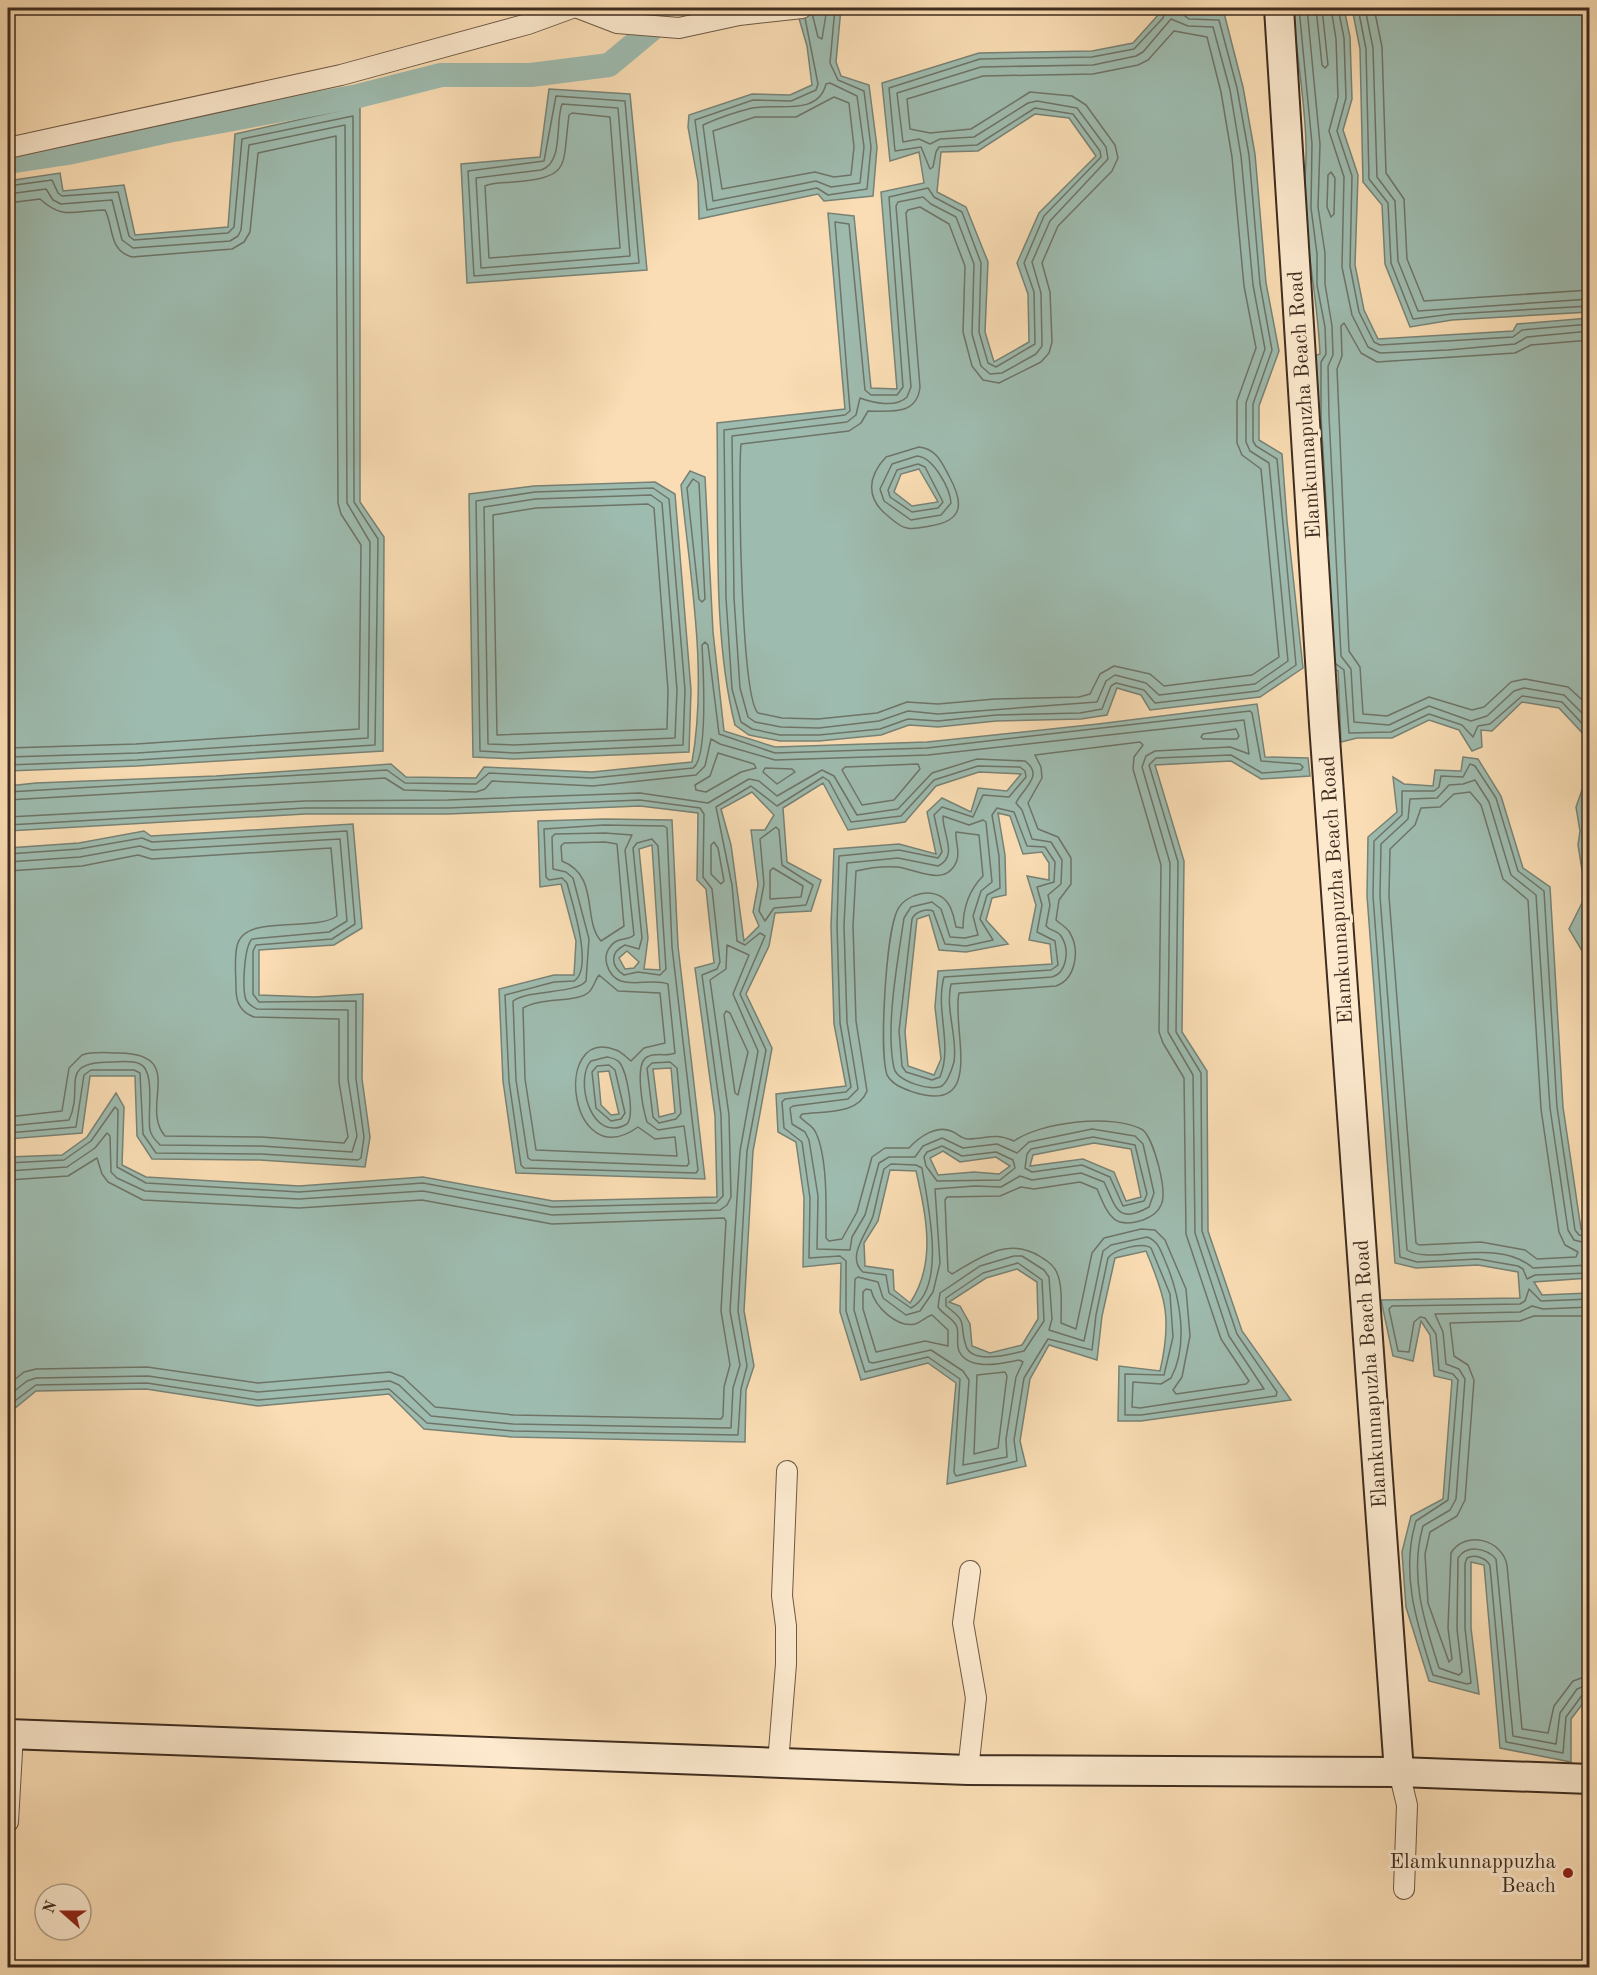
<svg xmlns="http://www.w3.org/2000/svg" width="1597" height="1975" font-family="'Old Standard TT',serif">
<rect width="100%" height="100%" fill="#faddb4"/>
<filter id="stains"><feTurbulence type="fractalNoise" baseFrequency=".00333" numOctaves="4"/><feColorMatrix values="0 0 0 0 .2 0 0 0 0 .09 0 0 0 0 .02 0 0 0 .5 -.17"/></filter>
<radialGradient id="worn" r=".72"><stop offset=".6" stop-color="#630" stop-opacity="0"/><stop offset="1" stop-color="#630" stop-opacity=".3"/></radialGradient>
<g fill="#9ebbaf" stroke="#788275" stroke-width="1.5" fill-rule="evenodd">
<path d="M796,8H841L836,62L841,76L869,85L877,147L873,196L824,201L818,194L699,219L698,182L688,127L689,115L752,94L790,95L812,85L807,46Z"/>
<path d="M1160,8H1182L1189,13H1224L1243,87L1255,154L1266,283L1279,351L1259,406V440L1282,454L1287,521L1303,668L1260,697L1150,710L1141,695L1117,688L1107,715L1081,719L996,721L938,727L909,725L881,735L819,741H780L749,735L735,725C712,635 719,517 717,423L845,409L828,213L854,216L871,388L897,389L881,192L924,183L919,152L890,161L882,83L979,53L1092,51L1133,43L1159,14ZM1035,114L1069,118L1096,156L1039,213L1017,263L1028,294L1029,342L994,362L985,332L988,262L966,207L937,192L941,152L978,151ZM919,469L938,502L912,506L894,492L901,474Z"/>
<path d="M1293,8H1344L1350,37L1352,99L1343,130L1358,175L1355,265L1364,310L1378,339L1513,331L1517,324L1589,318V984L1587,959L1569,929L1586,895L1578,845L1580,831L1576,807L1587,776L1588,739L1559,708L1522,702L1492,731L1481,730L1482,747L1472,751L1459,730L1429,720L1392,738H1357L1341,742L1338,671L1328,667L1314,356L1320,354C1318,305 1308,257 1305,209C1303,187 1307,166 1306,144C1305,99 1296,53 1293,8Z"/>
<path d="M1352,8H1589V312L1452,320L1410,327L1385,264L1382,205L1363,182L1360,49Z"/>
<path d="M549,89L630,94L647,270L467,283L461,164L540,157Z"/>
<path d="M360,106V502L384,537L383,751L137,766L8,771V181L60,173L63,191L124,185L135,235L228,227L235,134Z"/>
<path d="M690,471L705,477L713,632L724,731L775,747L927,742L1098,724L1257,704L1265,757L1308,758L1310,776L1261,779L1231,761L1155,765L1184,861L1182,1032L1207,1071L1208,1231L1242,1331L1291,1400L1141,1421H1118L1119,1366L1160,1371C1172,1319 1166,1298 1146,1251L1115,1258L1102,1316L1097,1360L1049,1345L1030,1379L1020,1441L1026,1466L947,1484L956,1383L928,1363L861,1380L840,1312L841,1263L803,1267L804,1198L796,1142L778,1132L776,1094L846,1086L834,1024L831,926L834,849L899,844L936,854L927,812L942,798L971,812L978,788L1007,791L1021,774L979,772L936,786L905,822L848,830L823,783L783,808L787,862L821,880L811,911L775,913L769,946L746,994L772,1048L753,1151L744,1311L754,1366L746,1390L745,1442L512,1437L424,1429L389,1394L258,1406L146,1389L36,1391L8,1414V1157L62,1155L87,1137L116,1093L124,1107L122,1165L146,1177L299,1186L423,1177L553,1201L717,1197L715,1116L695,968L714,963L706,889L697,880L698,813L640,806L448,814H305L8,831V786L36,783L216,776L391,764L406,777L476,778L484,767L592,772L692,762C708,672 690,576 681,485ZM752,792L774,815L765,830H751L758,885L753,912L759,926L744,941L731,845L721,809ZM998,813L1010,816L1023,854L1042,852L1049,863V880L1027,876L1036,905L1029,940L1050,944L1052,964L938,971L935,1007L941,1059L934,1075L908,1066L905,1032L917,919L929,915L939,950L966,952L1008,944L986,920L992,898L1006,895L1005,855ZM1094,1143L1131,1149L1141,1197L1126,1201L1114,1172L1083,1159L1030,1166L1033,1155ZM943,1151L960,1162L996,1157L1010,1166L999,1174L974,1172L938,1175L930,1158ZM890,1170L916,1171C926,1215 937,1263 910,1303L894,1290L893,1270L865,1266L864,1243L878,1221ZM1017,1269L1037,1282L1038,1319L1022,1345L990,1353L972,1346L970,1324L960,1306L949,1302L986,1278Z"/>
<path d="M655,482L675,494L691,690L689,752L514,759L473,757L469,494L534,486Z"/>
<path d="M1463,757L1478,759L1501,796L1523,868L1550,887L1563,1107L1581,1229L1589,1230V1278L1534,1282L1542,1295L1589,1293L1590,1694L1571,1719V1762L1500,1748L1484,1565L1471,1562V1628L1479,1694L1429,1681L1406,1607L1402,1552L1411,1516L1443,1499L1452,1380L1434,1376L1430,1335L1421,1321L1413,1361L1393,1356L1381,1300L1520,1298L1518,1272L1478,1265L1416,1268L1395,1263L1367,896L1368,837L1397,812L1393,777L1404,784L1433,786L1435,770L1461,771Z"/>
<path d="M604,819L672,820L678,946L705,1179L516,1173L503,1081L499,989L554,975H574L576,941L561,884L540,887L538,821ZM652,845L660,970L644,969L648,938L639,849ZM627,951L639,962L634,968L625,969L619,958ZM671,1068L675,1113L659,1117L653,1069ZM609,1071L619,1114L611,1115L601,1105L598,1072Z"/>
<path d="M353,824L362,928L334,945L259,950V995L314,997L363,994L362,1079L370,1137L365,1167L260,1160L152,1159L137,1136L135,1076H90L82,1133L8,1139V848L79,843L144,831L151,836Z"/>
</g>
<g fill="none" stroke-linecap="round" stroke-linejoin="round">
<g stroke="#6e7467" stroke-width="1.5">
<path d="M1166,8L1163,18L1134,49L1092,57L980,59L889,88L895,151L921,147L930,169L933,167L936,152L939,147L977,145L1035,108L1073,114L1100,151L1101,157L1044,216L1024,263L1034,292L1035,344L996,367L988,363L979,332L981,263L962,212L934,197L928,188L889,197L903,387L897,395H871L865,390L849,224L835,222L850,411L845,415L724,430L726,598L732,689L741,722L752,729L780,735H819L880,729L908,719L938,721L996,715L1080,713L1102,709L1111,686L1116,683L1144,690L1155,703L1258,691L1296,665L1277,459L1256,446L1253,441V404L1272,350L1260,284L1249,155L1237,88L1219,20L1189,19L1181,13L1179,8"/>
<path d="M1299,8L1312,144L1311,208L1317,254V285L1325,327L1326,354L1321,362V417L1328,536"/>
<path d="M1307,8L1320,144L1318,207L1325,253V284L1332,326L1333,355L1328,366L1329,416L1341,656L1351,669L1354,722L1389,725L1429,706L1471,721L1487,716L1514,691L1524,688L1564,695L1590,721"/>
<path d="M1316,8L1322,65L1325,68L1328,65L1322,8"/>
<path d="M1331,8L1336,39L1338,97L1329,131L1344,177L1342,267L1352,315L1368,347L1380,353L1448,350L1515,344L1527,337L1590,331"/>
<path d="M1338,8L1344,38L1346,98L1337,131L1352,176L1350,266L1359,312L1374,342L1380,345L1513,337L1522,330L1590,324"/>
<path d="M1358,8L1366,49L1369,179L1388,203L1391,263L1413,319L1452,314L1590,306"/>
<path d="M1365,8L1373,48L1377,177L1395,201L1398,261L1418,311L1590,299"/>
<path d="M1374,8L1382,47L1386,173L1404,199L1407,259L1424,301L1590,290"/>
<path d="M812,13L818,37L822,39L827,8"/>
<path d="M805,18L818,84L816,90L791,101L753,100L695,120L707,210L817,188L828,195L867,189L871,147L864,91L838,80L830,63L835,8"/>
<path d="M1171,19L1188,26L1213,27L1230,90L1241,156L1253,285L1265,349L1246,403V442L1250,451L1269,463L1288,661L1255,684L1159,695L1146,683L1115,675L1106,681L1097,702L938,714L908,711L879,721L819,728L781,727L755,722L748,717L740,688L734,598L732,436L847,422L856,415L860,398C873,403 896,408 907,397L911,387L896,206L898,202L923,197L931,204L956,217L974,264L972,334L981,366L990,374L1002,373L1036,354L1042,346L1041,293L1032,262L1050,221L1108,159L1106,147L1077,108L1037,101L1028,103L974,137L940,139L930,144L919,139L903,142L897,93L981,67L1093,65L1136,56L1143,52Z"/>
<path d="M1174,31L1207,37L1221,92L1232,157L1244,286L1256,348L1237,401V443L1242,455L1261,469L1279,657L1252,675L1164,686L1150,674L1114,666L1100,674L1090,694L1079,697L995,699L938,704L907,702L877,713L818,719L782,718L758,713C741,697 738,478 741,444L849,431L861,423L868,411C890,411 917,416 920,387L906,213L908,210L920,207L949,224L965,266L963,332L972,366L983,380L999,383L1041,362L1049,353L1052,342L1050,292L1042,263L1058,226L1112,171L1118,158L1115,145L1086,105L1072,96L1030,92L971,129L930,133L910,129L907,99L983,76L1093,74L1138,65L1148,60Z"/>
<path d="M826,84L830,83L857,96L864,147L860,183L831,187L816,181L713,201L703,125C718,118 736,112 752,108C775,103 818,117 826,84Z"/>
<path d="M556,96L625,101L639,263L474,276L468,171L544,161Z"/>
<path d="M834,97L849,103L854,147L851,175L834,177L815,172L722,189L713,131L755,117H796Z"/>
<path d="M562,104L618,108L630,256L481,268L476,178L541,170C564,163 555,122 562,104Z"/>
<path d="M572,113L610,117L620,248L489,258L485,186C493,182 504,183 513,182C572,177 562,168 569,115Z"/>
<path d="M1331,172L1335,178L1334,214L1331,217L1327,207L1328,175Z"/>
<path d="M8,186L52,180L58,193L62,196L118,192L129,236L134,240L228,233L234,227L242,139L353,116L354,502L378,539L375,745L137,760L8,765"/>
<path d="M8,194L46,189L53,200L61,204L112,200L122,240L133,248L230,241L238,236L241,230L249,145L345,125L347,503L370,542L368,738L137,753L8,757"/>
<path d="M8,203L40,199C64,221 75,210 105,210C114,227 108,250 132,257L232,249L244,242L250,232L258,153L336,136L338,503L341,514L361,545L359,729L136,744L8,748"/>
<path d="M1590,340L1531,345L1515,353L1377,362L1361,353L1344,323L1341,326L1342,356L1337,369L1349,651L1360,667L1363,714L1387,716L1429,697L1472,710L1484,707L1511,682L1525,679L1568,687L1590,707"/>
<path d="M919,447C937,449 942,463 950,478C964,504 963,521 930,526C923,527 915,530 907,528C900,527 894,521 888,516C866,499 867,477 886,457Z"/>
<path d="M917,456C933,457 950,488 951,503L941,515L911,520L884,501L880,489L892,464Z"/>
<path d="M918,464L925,467L943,502L938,508L912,512L890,497L888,490L897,470Z"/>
<path d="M693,479L699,483L705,599L702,602L699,599L687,488Z"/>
<path d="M653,488L669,499L685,690L683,745L514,753L480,751L476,501L535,492Z"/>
<path d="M651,495L662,503L677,690L675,738L514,745L488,744L484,507L535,499Z"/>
<path d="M648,504L654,508L668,690L667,729L497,735L493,515L536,508Z"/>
<path d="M1336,664L1344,670L1349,733L1391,732L1429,714L1462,725L1473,737L1478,726L1490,724L1522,696L1562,702L1590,732"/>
<path d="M1236,729L1239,736L1237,739H1203L1201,737L1203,734Z"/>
<path d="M1140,742L1143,745L1134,757L1133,769L1161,865L1159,1032L1163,1043L1184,1078L1186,1234L1221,1339L1249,1381L1246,1384L1176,1394L1173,1390L1182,1377L1190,1336L1186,1289L1165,1240L1155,1230L1141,1229L1104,1238L1092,1253L1076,1329L1061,1323C1061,1309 1063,1286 1057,1273C1054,1265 1047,1261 1041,1257C1008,1236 981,1257 952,1274L948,1271L945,1200L947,1197L1000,1196L1021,1187L1034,1189L1080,1182L1097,1189C1108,1214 1112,1230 1143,1220C1151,1217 1158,1213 1161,1205C1168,1192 1154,1140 1143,1130C1113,1113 1041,1122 1014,1141C994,1132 987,1139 968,1139C961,1139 957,1133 951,1131C936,1125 919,1137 909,1148H885L872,1157L857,1212L842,1239L829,1241L826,1238C826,1210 828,1159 816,1133C813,1125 805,1123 800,1117L802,1114C824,1111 858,1115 867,1091L856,1021L853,926L856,871C868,868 886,866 898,867C918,870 947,888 957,860C960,850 955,841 956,832L979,835L983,876C969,890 963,908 963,928L956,927C954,919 953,909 947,902C935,886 905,893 897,911C886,935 879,1050 887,1075C893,1085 902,1088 913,1092C987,1116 951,1028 959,993L1056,986C1076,979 1080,950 1070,933C1067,927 1060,924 1056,920L1059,900L1071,884V858L1058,837L1038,829L1028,803L1042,778L1041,767L1035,755Z"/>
<path d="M718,753L754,764L756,768L741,772L706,792L696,790L695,785L710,776Z"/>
<path d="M918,764L920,769L894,800L862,805L842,770L845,767Z"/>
<path d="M765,768L792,769L795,772L777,784L763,772Z"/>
<path d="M1590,787C1580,816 1584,848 1590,879"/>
<path d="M8,792L387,770L405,783L476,784L489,773L592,778L693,768C709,758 703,666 702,645L705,642L708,645L719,734L775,753L927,748L1250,711L1252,713L1261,761L1300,764L1303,767L1301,770L1262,773L1231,755L1156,758L1149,765L1178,862L1176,1032L1201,1073L1202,1231L1237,1334L1277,1392L1276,1396L1141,1415H1125V1374L1164,1375L1173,1337L1170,1294L1151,1248C1142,1242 1114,1249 1108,1258L1096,1315L1092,1350L1048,1339L1024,1378L1014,1440L1017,1461L956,1476L954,1472L960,1379L928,1357L865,1372L846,1311V1261L840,1256L809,1258L810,1198L802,1142L784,1128L782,1102L785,1099L846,1092L851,1087L840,1023L837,926L839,856L899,850L938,858L942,852L934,815L942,807L973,817L983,795L1009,797L1026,777L1025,771L1020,767L978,766L934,780L901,816L851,822L829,781L823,777L777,806L751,786L716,807L732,885L737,941L745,945L760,933L765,936L740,994L766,1050L747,1151L738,1311L747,1366L741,1389L738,1435L513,1431L427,1423L389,1389L258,1400L147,1383L36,1385L8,1406"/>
<path d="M1470,792L1481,805L1503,879L1528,900L1541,1109L1559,1232L1565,1245L1578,1252L1576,1257L1537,1259L1525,1250L1481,1242L1419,1245L1416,1243L1389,896L1390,849L1415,825L1421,808L1440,807L1454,794Z"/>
<path d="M8,800L385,778L404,790L476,792L485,789L492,781L593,786L696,775L705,766L711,739L720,744L775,760L928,755L1244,720L1249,754L1230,747L1155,751L1146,756L1142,767L1170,863L1168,1032L1193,1075L1195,1233L1229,1336L1264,1389L1140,1408L1132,1407L1133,1382L1161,1384L1171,1378C1189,1344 1180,1296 1166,1263C1161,1252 1159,1241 1147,1237L1111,1245L1103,1251L1084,1341L1049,1330L1052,1319L1049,1277L1044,1270L1022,1256H1014L980,1266L940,1293L938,1307C944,1316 953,1317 957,1327C959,1335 956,1343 959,1351C969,1372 1003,1363 1019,1360L1023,1362L1016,1377L1006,1439L1007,1457L963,1465L969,1380L963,1371L931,1350L873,1363L869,1362L854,1310L855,1279L858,1277L878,1282L883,1298L906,1315L920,1311L933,1292L940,1263L935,1189L975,1186L1001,1187L1020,1176L1032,1180L1081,1173L1104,1182C1116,1207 1117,1225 1149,1207L1154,1193L1143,1144L1135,1136L1092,1129L1029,1142L1017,1153L997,1144L963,1148L942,1138L923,1146L915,1157H889L879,1163L865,1215L852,1237L850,1250L817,1249L818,1196L809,1140L805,1132L792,1124L790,1108L793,1106L848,1099L858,1089L847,1022L844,926L847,863L898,858L938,866C959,856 942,833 943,816L969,825L983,820L986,822L992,882L981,891L973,916L978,935L965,938L950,937L941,909L932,902L911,907L904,918C898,959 885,1028 894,1068C897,1081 931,1092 942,1086C948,1081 952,1069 954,1062C958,1037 945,1011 951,984L1052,977C1067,973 1070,949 1061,936C1057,930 1050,931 1046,926L1050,905L1048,895L1061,884L1062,860L1051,842L1032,839L1022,810L1016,803C1022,789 1045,776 1025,761L977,759L932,773L898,809L857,815L834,776L822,770L777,796L759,781L749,779L708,803L640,793L448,800L305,801L8,817"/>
<path d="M997,808L1014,812L1027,846L1045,847L1055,862L1054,882L1037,887L1042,905L1037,932L1055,941L1058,965L1051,970L944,977C935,1010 953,1045 940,1077L932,1080L906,1072L902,1066L899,1031L912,919C915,912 926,908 933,911L945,944L966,946L993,940L980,919L987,895L1000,888L999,856L992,815Z"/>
<path d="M8,825L305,808H448L640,800L700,808L704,814L703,877L712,889L720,962L717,969L702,975L721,1115L723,1196L716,1203L552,1207L423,1183L299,1192L146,1183L117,1167L118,1110L115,1107L91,1141L64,1160L8,1163"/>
<path d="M604,825L664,826L667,828L672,947L698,1170L696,1173L524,1168L521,1165L509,1081L505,995L554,982L574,981C594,969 572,902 567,883L562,878L549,880L546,877L544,829Z"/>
<path d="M776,827L779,830L782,865L813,885L806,905L774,908L765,921L759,911L764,884L760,839Z"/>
<path d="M605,833L632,835L625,850L634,935C628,941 616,937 610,947C606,952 605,958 607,965C616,995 648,976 668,984L675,1053C667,1057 656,1052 647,1057C634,1064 643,1109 647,1122L658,1130L684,1126L689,1163L687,1166L531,1160L528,1158L516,1080L513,1001C531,989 576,994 586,981L589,939L573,878L566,872L553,869L552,837L555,834Z"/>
<path d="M652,839L658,846L666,969L660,975L638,972L624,975C610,966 610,952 625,945L639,949L642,938L633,848L637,843Z"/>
<path d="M605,842L617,844L624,926L601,941C582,920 600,876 562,861L561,846L564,843Z"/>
<path d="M714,842L718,848L724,881L721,884L711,874V845Z"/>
<path d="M8,854L79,849L142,838L152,842L347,831L355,924L332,939L256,945L253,951V994L259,1002L356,1001V1079L364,1137L361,1158L358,1160L261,1154L156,1153L143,1134L140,1073L134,1070H91L84,1075L76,1127L8,1133"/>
<path d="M8,862L80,857L140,846L152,850L340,839L347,921L329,932L252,939C244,947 242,989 246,1000C249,1005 253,1007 257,1009L348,1010V1079L357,1136L352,1152L261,1146L160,1145C156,1141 151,1136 150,1130C147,1115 156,1071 140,1064C132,1060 121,1062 112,1062C56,1062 85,1086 69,1120L8,1126"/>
<path d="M773,868L803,886L801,897L770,899V871Z"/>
<path d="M8,871L82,866L138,855L152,859L331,848L337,916C313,933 244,913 237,946C234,959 236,975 236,988C236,1002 240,1012 254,1017L339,1019V1082L348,1137L344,1143L261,1137L165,1136C139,1106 188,1054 119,1053C107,1053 94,1051 82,1055L69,1068L62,1111L8,1117"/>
<path d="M599,975L618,991L660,993L665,1043L644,1048L631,1061C626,1057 622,1052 616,1050C551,1025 569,1177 638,1127L655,1139L675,1137L677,1156L536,1150L525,1079L523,1008C541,997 577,1003 589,992C594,987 595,980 599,975Z"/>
<path d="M726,1011L730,1013L748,1052L738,1095L735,1093L724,1015Z"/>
<path d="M607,1057C612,1058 616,1058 620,1063C627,1073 635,1115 627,1124C591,1145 574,1079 591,1061Z"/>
<path d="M670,1062L677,1068L681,1113L676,1119L659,1123L653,1117L647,1068L652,1063Z"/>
<path d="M609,1065L615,1070L625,1113L621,1119L611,1121L596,1108L592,1072L597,1066Z"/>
<path d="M1093,1137L1135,1145L1147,1194L1144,1201L1123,1206L1110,1177L1082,1165L1032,1172L1025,1168L1027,1154L1031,1149Z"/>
<path d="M942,1146L962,1156L996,1152L1013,1160L1015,1168L1000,1180L937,1181L926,1166L924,1157L927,1152Z"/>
<path d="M891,1164L916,1165L922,1168C927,1201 948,1288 911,1308L889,1293L886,1275L863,1272C845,1257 869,1230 873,1216C877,1200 880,1184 884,1169Z"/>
<path d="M8,1171L67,1167L95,1148L107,1133L110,1136L111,1172L117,1178L145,1191L299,1199L423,1191L552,1215L720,1210L727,1205L731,1197L729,1115L710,980L726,969L727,945L749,955L733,994L758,1051L740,1151L730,1311L740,1365L733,1388L731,1428L513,1424L431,1416L399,1385L390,1381L258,1392L148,1376L36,1378L27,1381L8,1396"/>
<path d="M8,1180L68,1176L97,1158L102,1174L108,1182L143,1200L299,1208L422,1200L552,1224L724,1218L726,1221L721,1311L730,1365L724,1387L723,1416L721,1419L514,1415L435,1407L403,1377L390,1372L258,1383L147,1367L36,1369L24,1372L8,1385"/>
<path d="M1590,1236L1579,1235L1575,1230L1557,1107L1544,891L1518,871L1496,798L1475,766L1470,764L1463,777L1441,776L1439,787L1434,791H1402V815L1374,841L1373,896L1400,1257L1417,1262L1478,1259L1518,1266L1523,1269L1527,1279L1535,1275L1590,1273"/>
<path d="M1590,1244L1574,1240L1568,1230L1550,1108L1536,895L1511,875L1489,802L1475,780L1463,784L1449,785L1437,798L1410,799L1408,819L1381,844L1380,896L1407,1250C1431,1266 1497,1236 1533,1268L1590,1265"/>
<path d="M1018,1263L1042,1280L1044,1321L1024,1351C1011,1354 972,1365 966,1346C958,1322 970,1324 946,1306V1298L983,1273Z"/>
<path d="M866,1289L871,1290C875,1307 897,1328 915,1324C922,1322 927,1316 932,1315L948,1330V1346L925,1341L876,1352L863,1309V1292Z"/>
<path d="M1590,1299L1541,1301L1529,1289L1525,1301L1520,1304L1392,1306L1389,1309L1398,1351L1409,1352L1414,1322L1420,1317L1425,1318L1436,1334L1439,1370L1453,1374L1458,1380L1448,1500L1416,1521C1400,1573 1417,1624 1433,1675L1467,1684L1471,1683L1465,1628V1564L1467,1558C1475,1554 1487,1558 1490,1566L1506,1742L1563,1753L1566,1717L1583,1694L1590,1692"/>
<path d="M1590,1307L1543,1309L1532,1306L1520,1312L1435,1314L1443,1332L1446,1364L1459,1369L1465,1379L1456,1499L1450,1510L1423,1526C1409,1575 1424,1621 1439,1668L1459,1675L1462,1672L1457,1629L1458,1558C1467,1544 1486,1548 1496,1559L1513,1736L1556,1744L1560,1713L1577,1689L1590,1684"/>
<path d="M1590,1316H1534L1520,1321L1450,1323L1454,1356L1468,1365L1474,1380L1465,1500L1457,1516L1430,1532L1425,1554L1428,1603L1449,1662L1452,1659L1448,1628L1451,1553C1465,1530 1502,1539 1507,1565L1522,1729L1548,1733L1554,1706L1573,1681L1590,1675"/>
<path d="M1005,1372L1007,1376L998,1448L974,1454L977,1375Z"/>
</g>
<path stroke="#9ebbaf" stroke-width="24" d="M8,162L68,153L168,131L358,96L441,75H531L609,65L651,30L653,8"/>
<g stroke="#6e5944" stroke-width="22">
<g id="minor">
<path d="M578,8L617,23L679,28L739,15L802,8"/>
<path d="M8,148L341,75L528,24L572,8"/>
<path d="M778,1763L786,1664V1626L782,1596L787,1471"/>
<path d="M968,1770L976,1698L963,1623L970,1571"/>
<path d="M1399,1772L1407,1805L1404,1889"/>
<path d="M8,1822L13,1734"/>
</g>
</g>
<g stroke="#3f2d1f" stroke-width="32">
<g id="secondary">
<path d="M1279,8L1324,724L1399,1772"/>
<path d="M8,1734L968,1770L1399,1772L1590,1779"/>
</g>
</g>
<use href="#minor" stroke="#fce9ce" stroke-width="20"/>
<use href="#secondary" stroke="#fce9ce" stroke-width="28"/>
</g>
<circle fill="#8f2418" stroke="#fce9ce" stroke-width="2" cx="1568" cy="1873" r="6"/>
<g text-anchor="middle" stroke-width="6" stroke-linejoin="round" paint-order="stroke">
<g font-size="21" fill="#3f2d1f" stroke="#fce9ce">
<text transform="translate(1304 405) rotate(-94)" y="7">Elamkunnapuzha Beach Road</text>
<text transform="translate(1336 890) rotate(-94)" y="7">Elamkunnapuzha Beach Road</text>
<text transform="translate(1370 1374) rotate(-94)" y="7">Elamkunnapuzha Beach Road</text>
</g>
<g font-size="21" fill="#3f2d1f" stroke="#fce9ce" text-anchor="end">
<text x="1556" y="1868">Elamkunnappuzha<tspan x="1556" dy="24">Beach</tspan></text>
</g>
</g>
<rect width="1597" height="1975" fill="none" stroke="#faddb4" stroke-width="30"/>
<rect x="9" y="9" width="1579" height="1957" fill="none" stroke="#3f2d1f" stroke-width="3"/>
<rect x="15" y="15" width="1567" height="1945" fill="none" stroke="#3f2d1f" stroke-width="1.5"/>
<g transform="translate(63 1912) rotate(291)"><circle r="28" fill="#fce9ce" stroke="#b09e88" stroke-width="1.5"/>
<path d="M0-4.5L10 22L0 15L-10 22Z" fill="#8f2418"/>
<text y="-9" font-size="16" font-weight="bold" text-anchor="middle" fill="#3f2d1f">N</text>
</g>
<rect width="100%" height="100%" filter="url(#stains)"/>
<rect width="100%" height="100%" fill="url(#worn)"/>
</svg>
